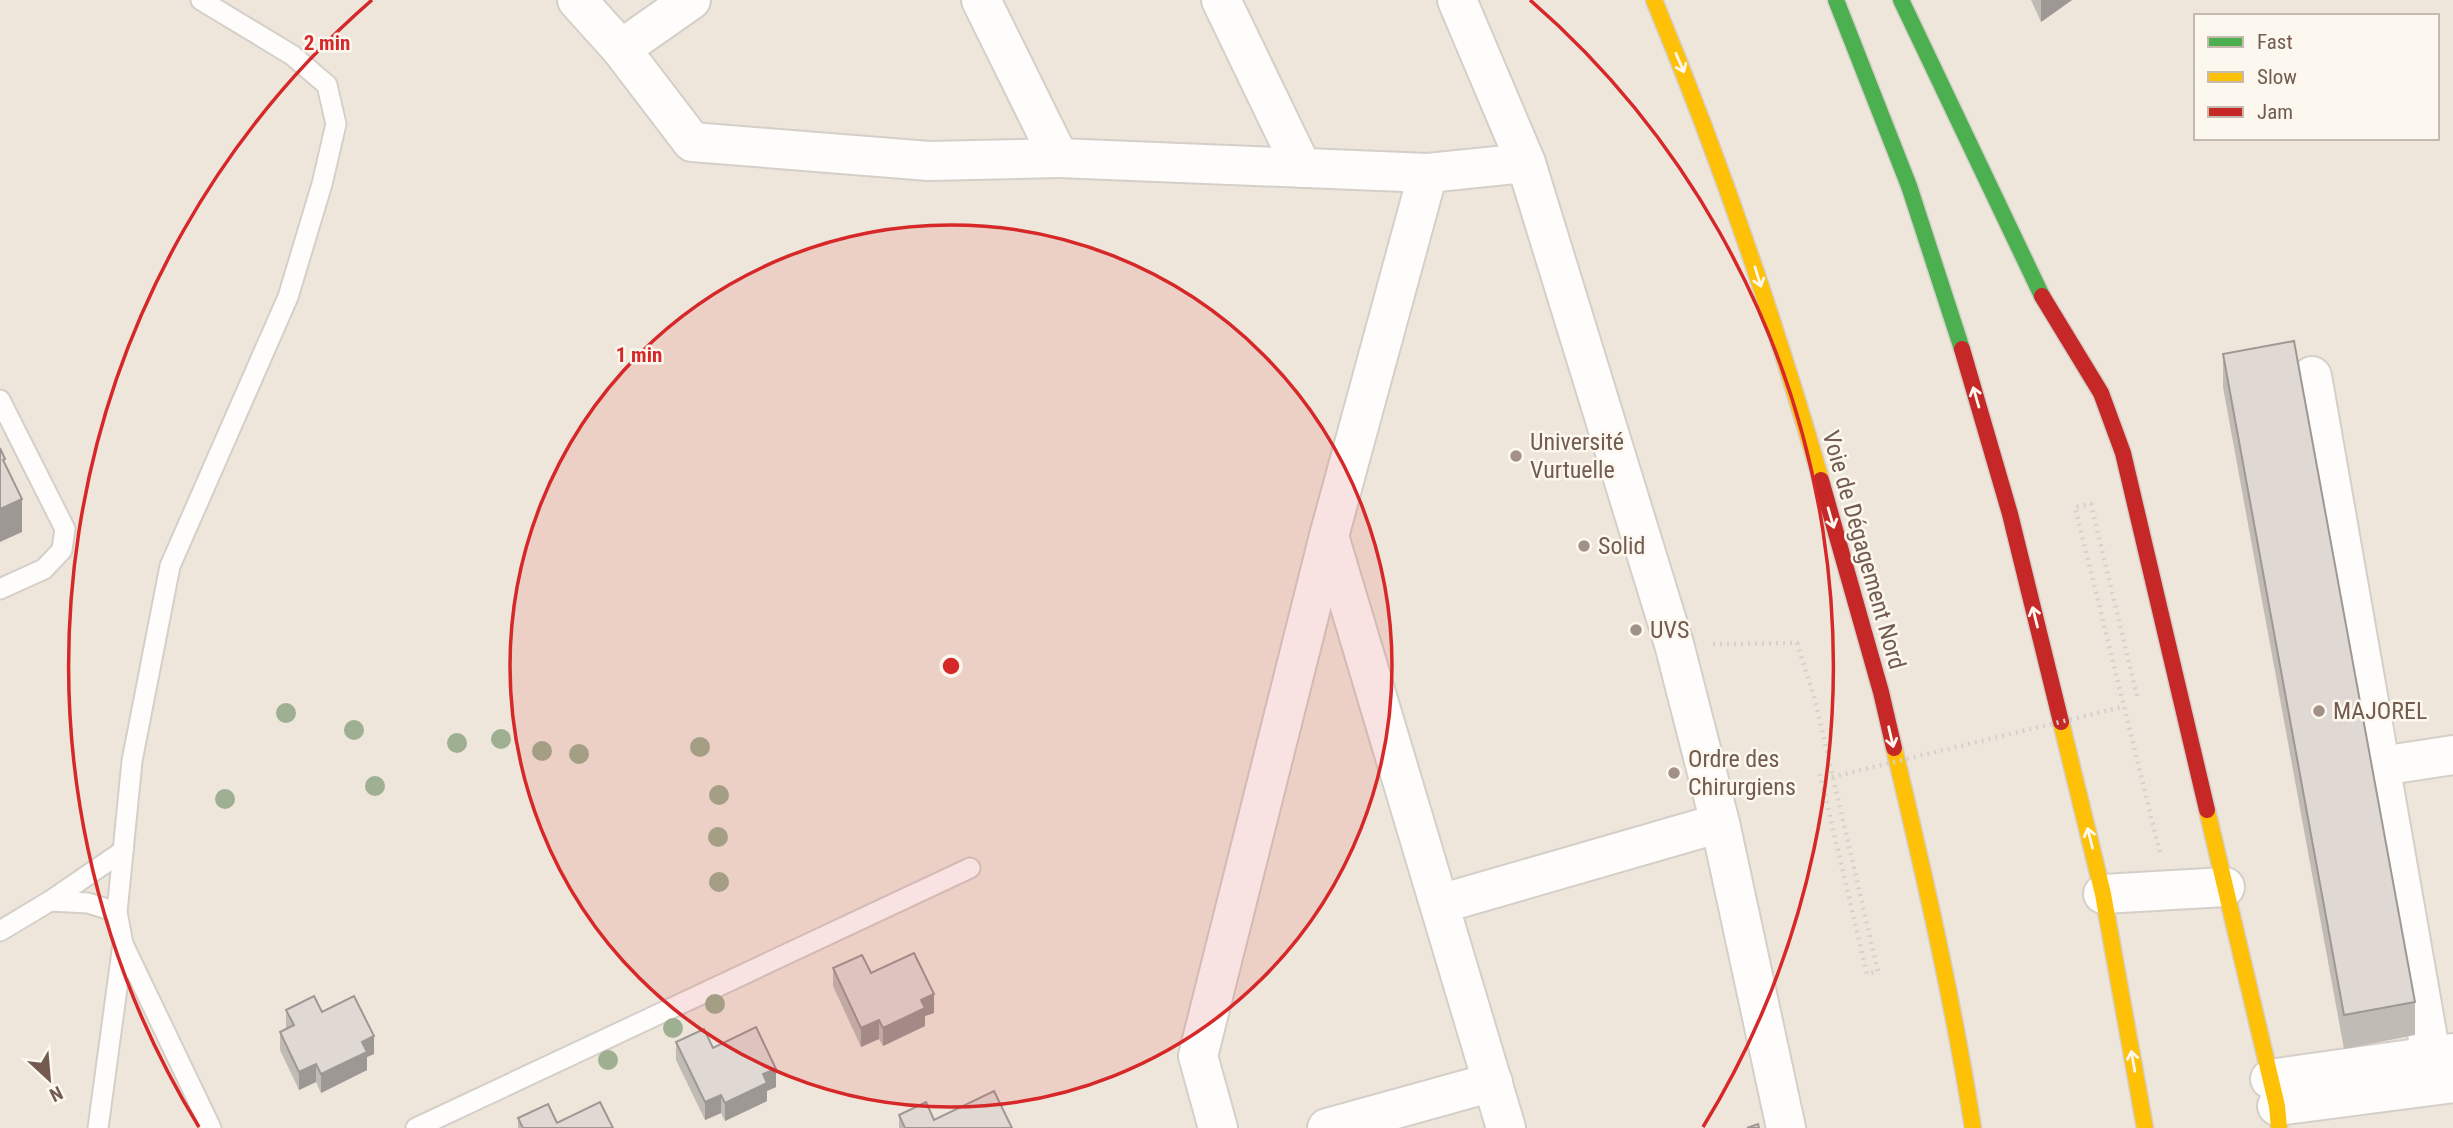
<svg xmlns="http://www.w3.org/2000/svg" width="2453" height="1128" font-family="'Roboto Condensed',sans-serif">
<rect width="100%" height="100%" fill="#f7f3ed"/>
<path fill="#efe6db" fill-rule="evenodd" d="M0,0H2453V1128H0ZM2196,16H2437V138H2196Z"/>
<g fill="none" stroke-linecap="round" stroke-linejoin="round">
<g stroke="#d4cfc8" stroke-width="23">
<g id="lane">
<path d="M0,400L65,529L62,550L44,569L0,589"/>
<path d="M50,901L88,903L117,912"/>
<path d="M0,931L50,901L123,851"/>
<path d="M123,944L211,1128"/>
<path d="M98,1128L123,944L117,912L132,761L170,566L288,297L322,184L336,124L327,85L292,55L201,0"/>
<path d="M416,1128L970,868"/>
</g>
</g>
<g stroke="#d4cfc8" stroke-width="42">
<g id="street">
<path d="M577,0L621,49L692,142L929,161L1059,158"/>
<path d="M981,0L1059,158L1428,173L1526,163"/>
<path d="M1221,0L1302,168"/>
<path d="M1457,0L1526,163L1674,644L1720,823L1786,1128"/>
<path d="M621,49L691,0"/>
<path d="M2312,376L2431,1056"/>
<path d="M1329,536L1506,1128"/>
<path d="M2381,766L2453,755"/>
<path d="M2103,894L2225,887"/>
<path d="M1440,904L1720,823"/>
<path d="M2270,1079L2453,1053"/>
<path d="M2277,1106L2453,1083"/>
<path d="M1218,1128L1198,1056L1329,536L1428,173"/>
<path d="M1327,1128L1493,1082"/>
</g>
</g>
<g stroke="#d5cfc8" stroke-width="19">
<g id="fast">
<path d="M1836,0L1909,186L1962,349"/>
<path d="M1901,0L2042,296"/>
</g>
</g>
<g stroke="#d5cfc8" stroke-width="19">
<g id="slow">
<path d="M1654,0C1719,157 1774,317 1821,480"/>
<path d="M2061,722L2103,894L2145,1128"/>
<path d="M1894,748C1924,874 1953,1000 1973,1128"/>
<path d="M2207,810L2277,1106L2279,1128"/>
</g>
</g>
<g stroke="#d5cfc8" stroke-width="19">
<g id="jam">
<path d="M2042,296L2101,393L2123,453L2207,810"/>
<path d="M1962,349L2010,514L2061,722"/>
<path d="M1821,480L1881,692L1894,748"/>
</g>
</g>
<g stroke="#d7d1cc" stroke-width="4.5" stroke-dasharray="2 5" stroke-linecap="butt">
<path d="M1713,644L1797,643L1815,700L1878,971L1867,974L1820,774"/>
<path d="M2137,696L2091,504L2075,507L2160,853"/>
</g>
<use href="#lane" stroke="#fefdfc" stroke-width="19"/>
<use href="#street" stroke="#fefdfc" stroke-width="38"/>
<use href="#fast" stroke="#4caf50" stroke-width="16"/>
<use href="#slow" stroke="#ffc107" stroke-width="16"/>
<use href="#jam" stroke="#c62828" stroke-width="16"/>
<path stroke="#d7d1cc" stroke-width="4.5" stroke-dasharray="2 5" stroke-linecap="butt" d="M1832,777L2122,707"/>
</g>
<g fill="#9eaf92">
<circle cx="286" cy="713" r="10"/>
<circle cx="354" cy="730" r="10"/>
<circle cx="501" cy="739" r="10"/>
<circle cx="457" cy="743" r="10"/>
<circle cx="700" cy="747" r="10"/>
<circle cx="542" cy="751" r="10"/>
<circle cx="579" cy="754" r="10"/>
<circle cx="375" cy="786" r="10"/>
<circle cx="719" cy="795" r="10"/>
<circle cx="225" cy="799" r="10"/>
<circle cx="718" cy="837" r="10"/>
<circle cx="719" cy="882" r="10"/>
<circle cx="715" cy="1004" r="10"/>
<circle cx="673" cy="1028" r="10"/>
<circle cx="608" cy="1060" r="10"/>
</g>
<g fill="#c1bbb5">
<path d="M2031,0H2072L2041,22Z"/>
<path d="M2223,354L2415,1002V1035L2344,1049L2223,387Z"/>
<path d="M833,968L871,973L934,1013L925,1016V1026L883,1046L879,1039L861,1047L833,986Z"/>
<path d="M286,1010L322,1012L374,1054L367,1057V1070L321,1093L316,1082L299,1090L280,1050V1032L286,1029Z"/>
<path d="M676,1042L713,1048L776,1087L767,1091V1101L725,1121L721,1113L705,1120L676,1060Z"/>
<path d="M899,1115L934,1120L1012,1128H899Z"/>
<path d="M518,1118L557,1123L613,1128H518Z"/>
</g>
<g fill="#9d9894">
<path d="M2041,0H2072L2041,22Z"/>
<path d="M22,499V532L0,542V509Z"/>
<path d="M934,994V1013L925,1016V1026L883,1046V1028L921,1000Z"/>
<path d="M879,1020V1039L861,1047V1028Z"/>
<path d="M374,1036V1054L367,1057V1070L321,1093V1074L362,1042Z"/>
<path d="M316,1064V1082L299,1090V1072Z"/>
<path d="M776,1069V1087L767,1091V1101L725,1121V1103L763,1074Z"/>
<path d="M721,1095V1113L705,1120V1102Z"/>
</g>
<g fill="#e0d9d3" stroke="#9d9894" stroke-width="2">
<path d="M2294,341L2415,1002L2344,1015L2223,354Z"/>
<path d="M0,448L5,459L3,460L22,499L0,509Z"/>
<path d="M914,953L934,994L921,1000L925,1008L883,1028L879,1020L861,1028L833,968L862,955L871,973Z"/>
<path d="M314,996L322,1012L354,996L374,1036L362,1042L367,1052L321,1074L316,1064L299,1072L280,1032L294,1025L286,1010Z"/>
<path d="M756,1027L776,1069L763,1074L767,1083L725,1103L721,1095L705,1102L676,1042L704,1029L713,1048Z"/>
<path d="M994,1091L1012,1128H905L899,1115L926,1102L934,1120Z"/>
<path d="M600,1102L613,1128H523L518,1118L548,1104L557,1123Z"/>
<path d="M1758,1124L1759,1128H1747Z"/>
</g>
<defs><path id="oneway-shaft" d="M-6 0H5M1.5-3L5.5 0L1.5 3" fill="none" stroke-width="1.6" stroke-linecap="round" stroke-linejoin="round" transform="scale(1.75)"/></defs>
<g stroke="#fdf8ef">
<use href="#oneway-shaft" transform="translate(1680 63) rotate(67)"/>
<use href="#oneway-shaft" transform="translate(1758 277) rotate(73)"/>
<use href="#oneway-shaft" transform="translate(1976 397) rotate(-106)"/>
<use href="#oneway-shaft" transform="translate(1831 518) rotate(74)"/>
<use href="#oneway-shaft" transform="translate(2035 617) rotate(-104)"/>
<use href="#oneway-shaft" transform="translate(1891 737) rotate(77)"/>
<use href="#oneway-shaft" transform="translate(2090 838) rotate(-104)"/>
<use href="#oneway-shaft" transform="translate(2133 1061) rotate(-100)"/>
</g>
<circle cx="951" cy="666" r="441" fill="#d62828" fill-opacity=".12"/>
<g fill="none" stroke="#d62828" stroke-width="3.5">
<circle cx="951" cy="666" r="441"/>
<path d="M199 1127A882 882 0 0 1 372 0M1530 0A882 882 0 0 1 1703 1127"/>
</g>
<g fill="#a19186" stroke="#fdf8ef" stroke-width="2.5">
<circle cx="1516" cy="456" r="7"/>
<circle cx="1584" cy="546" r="7"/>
<circle cx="1636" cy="630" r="7"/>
<circle cx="2319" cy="711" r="7"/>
<circle cx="1674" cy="773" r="7"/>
</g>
<g text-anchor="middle" stroke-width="5" stroke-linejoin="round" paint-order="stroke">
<g font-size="24" fill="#735c4f" stroke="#fdf8ef" text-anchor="start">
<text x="1530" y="450">Université<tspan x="1530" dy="28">Vurtuelle</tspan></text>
<text x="1598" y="554">Solid</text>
<text x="1650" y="638">UVS</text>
<text x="2333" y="719">MAJOREL</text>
<text x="1688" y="767">Ordre des<tspan x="1688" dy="28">Chirurgiens</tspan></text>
</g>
<g font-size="24" fill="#735c4f" stroke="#fdf8ef">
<text transform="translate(1864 550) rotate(74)" y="8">Voie de Dégagement Nord</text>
</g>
</g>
<circle cx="951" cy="666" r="10" fill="#d62828" stroke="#fdf8ef" stroke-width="3.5"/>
<g font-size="21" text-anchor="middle" font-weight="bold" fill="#d62828" stroke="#fdf8ef" stroke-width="5" stroke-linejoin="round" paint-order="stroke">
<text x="327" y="50">2 min</text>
<text x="639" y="362">1 min</text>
</g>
<rect x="2194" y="14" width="245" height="126" fill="#fdf8ef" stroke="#c6baaf" stroke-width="2"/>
<rect x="2208" y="37" width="35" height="10" fill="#4caf50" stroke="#c6baaf" stroke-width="2"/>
<text x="2257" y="49" font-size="21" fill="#735c4f">Fast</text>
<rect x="2208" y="72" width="35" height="10" fill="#ffc107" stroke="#c6baaf" stroke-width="2"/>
<text x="2257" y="84" font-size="21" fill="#735c4f">Slow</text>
<rect x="2208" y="107" width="35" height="10" fill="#c62828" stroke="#c6baaf" stroke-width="2"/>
<text x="2257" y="119" font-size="21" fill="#735c4f">Jam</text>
<g transform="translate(49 1079) rotate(154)" stroke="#fdf8ef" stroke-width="5" paint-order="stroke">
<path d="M0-5L12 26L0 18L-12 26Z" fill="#735c4f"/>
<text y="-10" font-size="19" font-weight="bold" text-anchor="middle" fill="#735c4f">N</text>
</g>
</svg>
